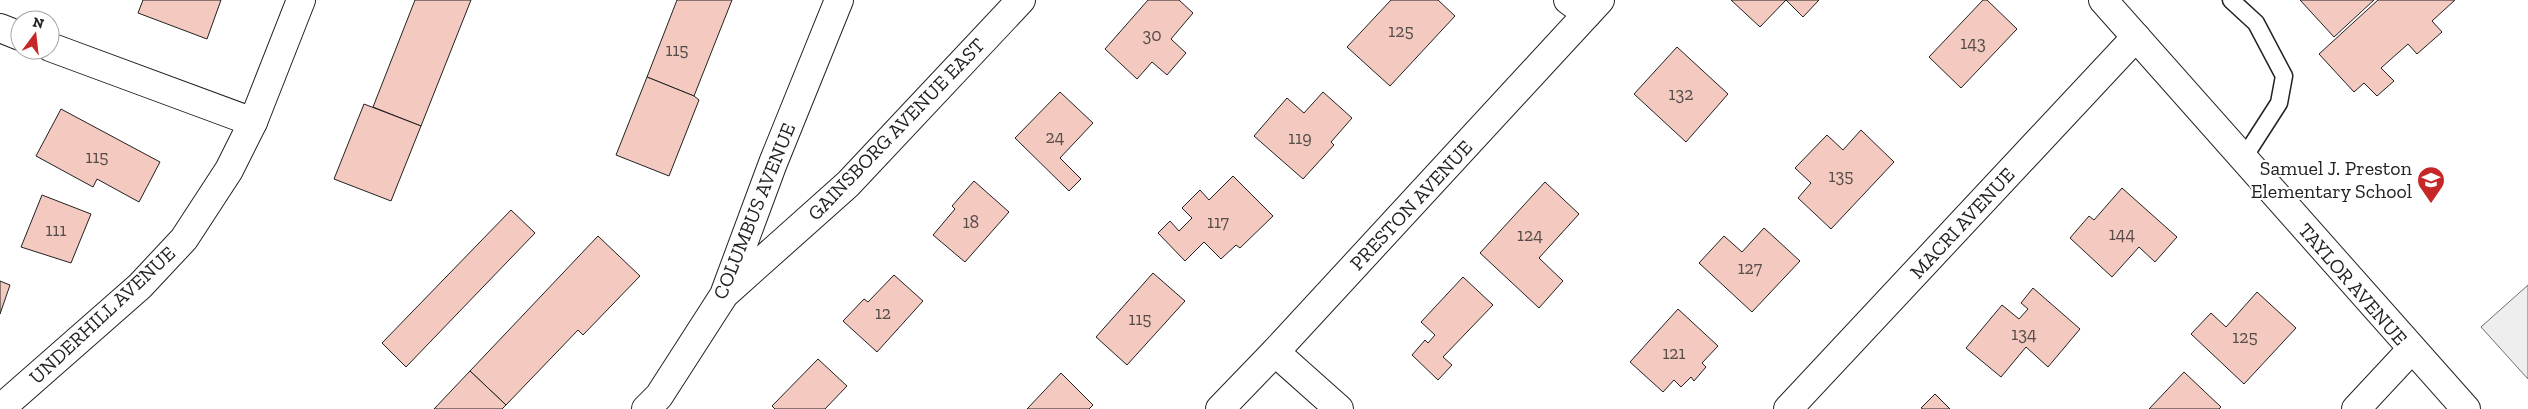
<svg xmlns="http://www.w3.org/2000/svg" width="2528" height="409" font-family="'Zilla Slab',serif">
<rect width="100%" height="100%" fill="#fff"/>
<path fill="#eee" stroke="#6f6f6f" d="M2528,285V379L2481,327Z"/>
<g fill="#f3c9c0" stroke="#222">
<path d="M143,0H221L207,39L138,13Z"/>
<path d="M415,0H471L421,126L373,107Z"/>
<path d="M677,0H732L694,96L647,77Z"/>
<path d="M1148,0H1179L1193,13L1171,39L1186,53L1167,75L1152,62L1137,79L1105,49Z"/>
<path d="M1391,0H1438L1455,16L1390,86L1347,47Z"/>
<path d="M1731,0H1819L1803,17L1786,0L1760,27Z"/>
<path d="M1983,0H1987L2017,29L1961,88L1929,57Z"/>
<path d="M2300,0H2374L2334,37Z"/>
<path d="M2378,0H2455L2432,21L2442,32L2417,54L2408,44L2381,68L2394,81L2377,96L2364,83L2354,92L2319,54Z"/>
<path d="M1677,47L1728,94L1686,142L1634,94Z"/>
<path d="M647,77L694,96L699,100L669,176L616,155Z"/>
<path d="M1060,92L1093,123L1060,158L1081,179L1069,191L1015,138Z"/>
<path d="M1323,92L1352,118L1331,142L1334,145L1303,179L1254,136L1287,98L1304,113Z"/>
<path d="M364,104L421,126L391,201L334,179Z"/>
<path d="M61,109L160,162L139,202L97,179L93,187L36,156Z"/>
<path d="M1861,130L1894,162L1831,229L1798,198L1811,183L1795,168L1827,135L1843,150Z"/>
<path d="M1233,176L1273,216L1240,248L1236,245L1221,259L1204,242L1185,261L1158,233L1170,221L1179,231L1192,218L1182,208L1200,190L1209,200Z"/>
<path d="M974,181L1009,212L965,262L933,235L955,209L952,206Z"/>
<path d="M1545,182L1579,214L1539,258L1563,281L1539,308L1480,253Z"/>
<path d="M2122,188L2177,237L2155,262L2139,247L2112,277L2070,238L2089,216L2094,220Z"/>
<path d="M42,195L91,214L71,263L21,247Z"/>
<path d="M511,210L535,233L406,367L382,343Z"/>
<path d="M1764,228L1800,261L1752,312L1699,263L1724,236L1742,252Z"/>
<path d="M598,236L640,276L583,335L578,330L506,405L470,371Z"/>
<path d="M1153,273L1185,301L1127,365L1096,337Z"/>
<path d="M894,275L923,301L877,352L843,321L864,299L868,302Z"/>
<path d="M1463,277L1493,305L1443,357L1452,365L1438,380L1412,355L1425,340L1428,343L1435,335L1421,322Z"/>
<path d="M0,281L10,285L0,314Z"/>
<path d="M2033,288L2080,329L2048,367L2026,347L2001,377L1966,348L2002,305L2019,319L2028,309L2021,303Z"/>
<path d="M2257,292L2296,328L2244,384L2191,334L2211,313L2226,327Z"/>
<path d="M1678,309L1718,346L1702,363L1706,367L1694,381L1691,377L1681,387L1674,380L1663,392L1630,362Z"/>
<path d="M818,359L847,386L825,409H775L772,406Z"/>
<path d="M470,371L506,405L502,409H434Z"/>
<path d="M2184,372L2221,407L2219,409H2149Z"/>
<path d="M1061,373L1093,405L1089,409H1027Z"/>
<path d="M1935,394L1950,409H1923L1921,408Z"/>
</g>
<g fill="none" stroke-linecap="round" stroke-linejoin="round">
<g stroke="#222" stroke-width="19">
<path id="lane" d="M2231,0L2256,23L2284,76L2279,103L2243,159"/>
</g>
<g stroke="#222" stroke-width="30">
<g id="street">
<path d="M1568,0L1587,14"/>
<path d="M2103,0L2466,409"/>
<path d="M0,28L20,36"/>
<path d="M50,47L253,122"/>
<path d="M727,292L848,184L1021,0"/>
<path d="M1275,352L1339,409"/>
<path d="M646,409L659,396L724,295L773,163L839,0"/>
<path d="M1220,409L1275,352L1600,0"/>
<path d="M1788,409L2136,37"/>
<path d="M2356,409L2411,350"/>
</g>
</g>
<g stroke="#222" stroke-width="30">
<path id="secondary" d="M0,409L140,286L184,239L229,170L253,122L301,0"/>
</g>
<use href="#lane" stroke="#fff" stroke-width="16"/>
<use href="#street" stroke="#fff" stroke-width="28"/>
<use href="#secondary" stroke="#fff" stroke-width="28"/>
</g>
<defs>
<g id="school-pin" transform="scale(1.4375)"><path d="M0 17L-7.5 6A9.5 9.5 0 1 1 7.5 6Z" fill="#c62828" stroke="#fff"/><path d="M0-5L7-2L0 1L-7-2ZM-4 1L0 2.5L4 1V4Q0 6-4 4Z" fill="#fff"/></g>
</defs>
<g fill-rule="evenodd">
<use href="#school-pin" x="2431" y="180"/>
</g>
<g text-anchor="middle" stroke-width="4" stroke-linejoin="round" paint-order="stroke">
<g font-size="18" fill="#564c4a">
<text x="1401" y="37">125</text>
<text x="1152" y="41">30</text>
<text x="1973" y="49">143</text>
<text x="677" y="56">115</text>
<text x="1681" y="100">132</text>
<text x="1055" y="143">24</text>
<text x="1300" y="144">119</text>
<text x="97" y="163">115</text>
<text x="1841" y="182">135</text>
<text x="971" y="228">18</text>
<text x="1218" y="228">117</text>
<text x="56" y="236">111</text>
<text x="2122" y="240">144</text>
<text x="1530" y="241">124</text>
<text x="1750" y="274">127</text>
<text x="883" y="319">12</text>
<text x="1140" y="325">115</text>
<text x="2024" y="340">134</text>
<text x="2245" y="343">125</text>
<text x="1674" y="359">121</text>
</g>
<g font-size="20" fill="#222" stroke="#fff">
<text transform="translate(896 129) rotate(-46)" y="7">GAINSBORG AVENUE EAST</text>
<text transform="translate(1411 205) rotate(-47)" y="7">PRESTON AVENUE</text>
<text transform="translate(754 211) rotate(-68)" y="7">COLUMBUS AVENUE</text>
<text transform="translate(1962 223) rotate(-47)" y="7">MACRI AVENUE</text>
<text transform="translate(2353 284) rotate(49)" y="7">TAYLOR AVENUE</text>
<text transform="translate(102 315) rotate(-43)" y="7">UNDERHILL AVENUE</text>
</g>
<g font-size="20" fill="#222" stroke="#fff" text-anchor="end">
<text x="2412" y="175">Samuel J. Preston<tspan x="2412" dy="23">Elementary School</tspan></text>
</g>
</g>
<g transform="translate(35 35) rotate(15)"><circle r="24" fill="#ffffff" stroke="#a7a7a7"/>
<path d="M0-4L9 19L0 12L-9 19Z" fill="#c62828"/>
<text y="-8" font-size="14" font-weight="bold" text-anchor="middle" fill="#222222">N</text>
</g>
</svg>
